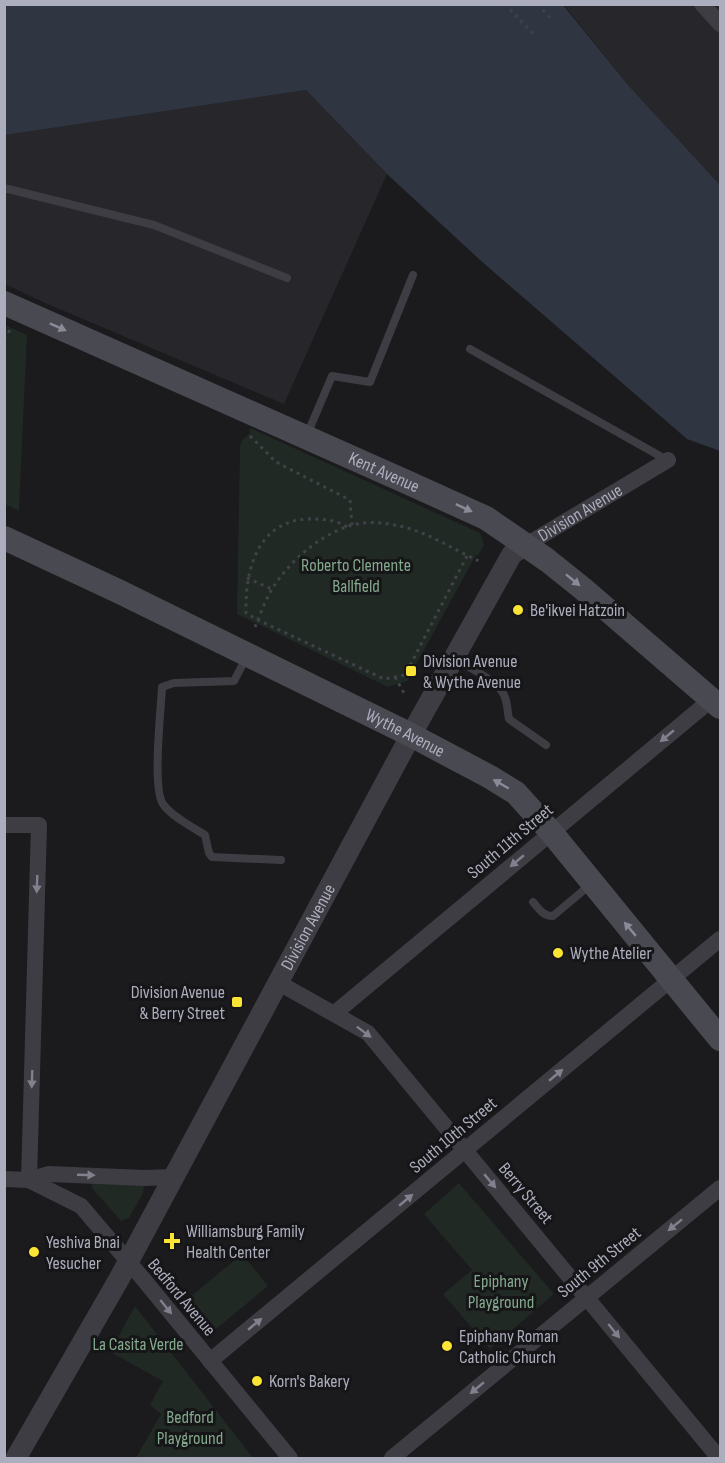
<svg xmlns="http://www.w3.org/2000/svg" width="725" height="1463" font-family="'Sofia Sans Condensed',sans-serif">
<rect width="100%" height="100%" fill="#1b1a1d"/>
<g fill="#27262a">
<path d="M564,5H720V185L628,85Z"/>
<path d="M306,90L387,174L284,404L45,303L5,284L4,135Z"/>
</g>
<g fill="#202923">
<path d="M5,325L27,335L19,511L5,504Z"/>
<path d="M250,428L480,533L484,544L478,556L476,555L407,681L388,687L237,614L240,447L241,442L250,433Z"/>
<path d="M93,1183L144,1185L143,1193L129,1218L121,1221L91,1187Z"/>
<path d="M459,1183L554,1294L490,1349L443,1294L472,1270L424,1214Z"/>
<path d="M242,1254L268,1286L215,1330L189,1298Z"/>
<path d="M135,1306L253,1458H136L161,1414L150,1405L163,1381L110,1352Z"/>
</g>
<path fill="#2f3642" d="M5,4L563,5L628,85L720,185V451L687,439L480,260L387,174L306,90L5,135Z"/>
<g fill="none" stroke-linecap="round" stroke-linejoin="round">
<g stroke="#414249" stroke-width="3" stroke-dasharray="3 4.5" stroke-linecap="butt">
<path d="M505,4L536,37"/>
<path d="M538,4L553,21"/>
<path d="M4,339L12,327"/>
<path d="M250,436L276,462L350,500L352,525"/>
<path d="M347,527C337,520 323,519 311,519C258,519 245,569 246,613L258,620L384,679L405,675L467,556"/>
<path d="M247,578L272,589"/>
<path d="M255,627C260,615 265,601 272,589C289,562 318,536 349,526C365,521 383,522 399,526C426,531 454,550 479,561"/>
<path d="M395,677L405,695"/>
</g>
<g stroke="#3e3d44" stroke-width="8">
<path d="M4,188L154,225L287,278"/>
<path d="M470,349L667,460"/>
<path d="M306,437L332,376L370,382L413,275"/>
<path d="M247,656L234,681L174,683L162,687C161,709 152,789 163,804C171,816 192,827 205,835L209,853L212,857L281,860"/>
<path d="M454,659C468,667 497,680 504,695C508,703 507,711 509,719L546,745"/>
<path d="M533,902C539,909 543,916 553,916L591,884"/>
</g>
<g stroke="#3e3d44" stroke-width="16">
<path d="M702,4L720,24"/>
<path id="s1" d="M526,545L668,460"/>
<path d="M4,825H39L29,1180"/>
<path d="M277,982L368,1033L719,1458"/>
<path d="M335,1013L712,699"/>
<path d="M4,1179L29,1180L49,1174L145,1178L173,1177"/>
<path d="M29,1180L81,1206L144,1280L290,1458"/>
<path d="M210,1361L720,939"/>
<path d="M392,1458L720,1188"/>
</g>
<path stroke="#3e3d44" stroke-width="21" id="s2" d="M16,1458L119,1279L411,735L512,554L526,545"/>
<g stroke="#494952" stroke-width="24">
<path id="s3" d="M4,303L411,484L486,518L547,560L582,588L720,707"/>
<path id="s4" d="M4,538L120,592L411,735L490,777L516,793L551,832L720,1039"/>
</g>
</g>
<defs><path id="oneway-solid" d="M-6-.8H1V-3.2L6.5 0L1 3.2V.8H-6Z" transform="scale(1.5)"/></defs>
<g fill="#898b98">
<use href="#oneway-solid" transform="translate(58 327) rotate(24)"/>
<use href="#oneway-solid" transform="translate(464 508) rotate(25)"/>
<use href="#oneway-solid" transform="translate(573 580) rotate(39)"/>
<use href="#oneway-solid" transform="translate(501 784) rotate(-150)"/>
<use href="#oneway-solid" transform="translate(630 929) rotate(-130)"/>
</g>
<g fill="#80818d">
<use href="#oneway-solid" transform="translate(667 736) rotate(140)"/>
<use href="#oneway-solid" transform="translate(517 861) rotate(140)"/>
<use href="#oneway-solid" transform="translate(37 884) rotate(92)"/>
<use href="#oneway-solid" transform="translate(364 1032) rotate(37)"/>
<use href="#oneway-solid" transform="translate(556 1075) rotate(-40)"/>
<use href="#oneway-solid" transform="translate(32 1079) rotate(92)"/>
<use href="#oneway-solid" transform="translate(86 1175) rotate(2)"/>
<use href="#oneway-solid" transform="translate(490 1181) rotate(50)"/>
<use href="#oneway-solid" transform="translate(406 1200) rotate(-40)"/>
<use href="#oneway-solid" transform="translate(675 1225) rotate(141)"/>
<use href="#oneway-solid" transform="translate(166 1307) rotate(51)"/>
<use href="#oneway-solid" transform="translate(255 1324) rotate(-40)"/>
<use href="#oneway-solid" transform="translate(614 1331) rotate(51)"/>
<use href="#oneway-solid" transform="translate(477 1388) rotate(140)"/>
</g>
<g fill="#fce434" stroke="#161518" stroke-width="2">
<circle cx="518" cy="610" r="6"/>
<rect x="405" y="665" width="12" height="12" rx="3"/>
<circle cx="558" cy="953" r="6"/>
<rect x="231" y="996" width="12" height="12" rx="3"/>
<path d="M169 1232h6v6h6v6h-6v6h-6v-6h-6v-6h6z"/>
<circle cx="34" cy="1252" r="6"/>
<circle cx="447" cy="1346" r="6"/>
<circle cx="257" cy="1381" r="6"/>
</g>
<g text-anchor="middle" stroke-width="6" stroke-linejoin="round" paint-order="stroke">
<g font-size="18" fill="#acaebd" stroke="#161518">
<text dy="6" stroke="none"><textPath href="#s3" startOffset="416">Kent Avenue</textPath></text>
<text dy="6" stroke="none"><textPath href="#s1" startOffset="63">Division Avenue</textPath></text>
<text dy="6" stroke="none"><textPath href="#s4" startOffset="446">Wythe Avenue</textPath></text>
<text transform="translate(510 841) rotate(-40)" y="6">South 11th Street</text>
<text dy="6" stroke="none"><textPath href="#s2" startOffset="606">Division Avenue</textPath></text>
<text transform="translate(453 1135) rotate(-40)" y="6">South 10th Street</text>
<text transform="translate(526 1193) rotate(50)" y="6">Berry Street</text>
<text transform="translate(599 1262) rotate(-39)" y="6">South 9th Street</text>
<text transform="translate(182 1297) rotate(50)" y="6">Bedford Avenue</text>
</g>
<g font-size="18" fill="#83a98d" stroke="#161518">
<text x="356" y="571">Roberto Clemente<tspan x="356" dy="21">Ballfield</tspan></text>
<text x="501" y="1287">Epiphany<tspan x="501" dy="21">Playground</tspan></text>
<text x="138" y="1350">La Casita Verde</text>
<text x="190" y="1423">Bedford<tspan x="190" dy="21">Playground</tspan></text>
</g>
<g font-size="18" fill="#acaebd" stroke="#161518" text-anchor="start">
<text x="530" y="616">Be'ikvei Hatzoin</text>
<text x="423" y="667">Division Avenue<tspan x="423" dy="21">&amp; Wythe Avenue</tspan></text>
<text x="570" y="959">Wythe Atelier</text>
<text x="225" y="998" text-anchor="end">Division Avenue<tspan x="225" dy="21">&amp; Berry Street</tspan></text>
<text x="186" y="1237">Williamsburg Family<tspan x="186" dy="21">Health Center</tspan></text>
<text x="46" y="1248">Yeshiva Bnai<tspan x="46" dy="21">Yesucher</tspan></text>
<text x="459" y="1342">Epiphany Roman<tspan x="459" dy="21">Catholic Church</tspan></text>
<text x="269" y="1387">Korn's Bakery</text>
</g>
</g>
<rect width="725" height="1463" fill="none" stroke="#acaebd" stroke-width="12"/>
</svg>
